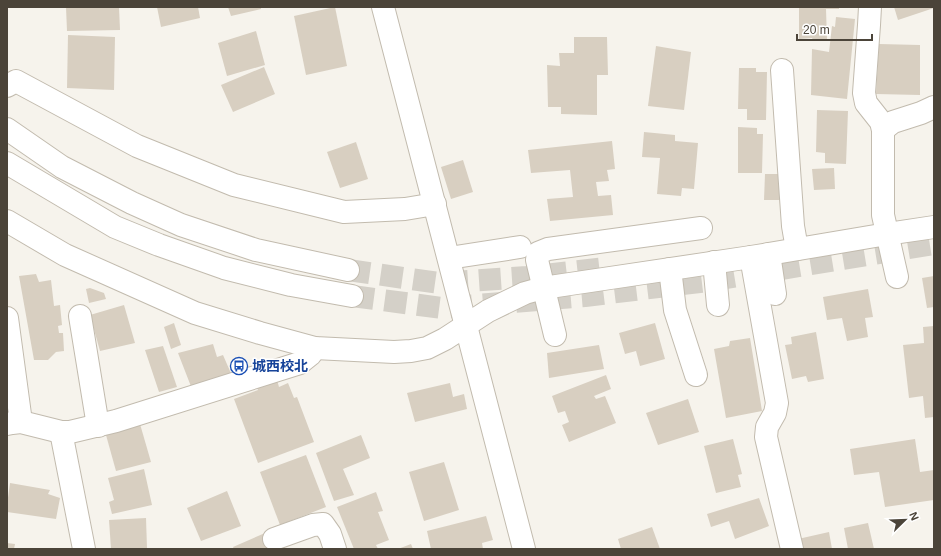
<svg xmlns="http://www.w3.org/2000/svg" width="941" height="556" font-family="Helvetica,'Noto Sans JP',sans-serif">
<rect width="100%" height="100%" fill="#f6f3ec"/>
<g fill="#d8cfc1">
<path d="M66,7H119L120,30L67,31Z"/>
<path d="M157,7H198L200,18L161,27Z"/>
<path d="M228,7H261V9L231,16Z"/>
<path d="M335,7L347,66L306,75L294,16Z"/>
<path d="M799,7H839V9H826L827,40H813L812,38L799,39Z"/>
<path d="M894,7H934V8L898,20Z"/>
<path d="M836,17L855,19L847,99L811,95L812,49L829,52L832,26L835,27Z"/>
<path d="M256,31L265,65L227,76L218,43Z"/>
<path d="M68,35L115,37L114,90L67,88Z"/>
<path d="M574,37H607L608,75H597V115L561,114V107H548L547,65L560,66L559,53H574Z"/>
<path d="M879,44L920,45V95L876,94Z"/>
<path d="M656,46L691,52L684,110L648,106Z"/>
<path d="M264,67L275,94L233,112L221,85Z"/>
<path d="M739,68H756V72H767L766,120H747V109H738Z"/>
<path d="M817,110L848,111L846,164L825,163V153L816,152Z"/>
<path d="M738,127L757,128V134H763L762,173H738Z"/>
<path d="M644,132L675,135V141L698,143L694,189L682,188L681,196L657,194L660,158L642,157Z"/>
<path d="M612,141L615,169L607,170L609,181L596,182L598,196L611,195L613,215L550,221L547,199L573,197L570,170L531,173L528,150Z"/>
<path d="M356,142L368,179L340,188L327,152Z"/>
<path d="M463,160L473,192L451,199L441,167Z"/>
<path d="M834,168L835,189L814,190L812,169Z"/>
<path d="M765,174H779L780,200H764Z"/>
<path d="M36,274L39,282L51,280L54,306L60,305L62,325L58,326L59,333H63L64,351L56,352L48,360H34L19,276Z"/>
<path d="M934,276V307L927,308L922,278Z"/>
<path d="M90,288L104,293L106,299L89,303L86,289Z"/>
<path d="M868,289L873,317L865,318L868,337L847,341L842,318L827,320L823,297Z"/>
<path d="M124,305L135,343L100,351L90,315Z"/>
<path d="M174,323L181,345L171,349L164,327Z"/>
<path d="M655,323L665,359L640,366L636,351L625,354L619,333Z"/>
<path d="M934,326V417L925,418L923,396L909,398L903,345L924,343L923,327Z"/>
<path d="M816,332L824,379L808,382L806,376L792,379L785,345L792,344L791,337Z"/>
<path d="M750,338L762,411L726,418L714,349L729,346L730,341Z"/>
<path d="M213,344L217,357L223,355L233,378L192,389L178,353Z"/>
<path d="M599,345L604,369L549,378L547,353Z"/>
<path d="M163,346L177,387L159,392L145,350Z"/>
<path d="M606,375L611,389L594,396L596,399L605,396L616,423L569,442L562,425L569,422L565,411L558,413L552,396Z"/>
<path d="M277,380L279,387L288,383L294,398L297,397L314,442L258,463L234,399L258,390L257,388Z"/>
<path d="M450,383L453,397L464,394L467,409L415,422L407,393Z"/>
<path d="M688,399L699,432L658,445L646,413Z"/>
<path d="M140,424L151,462L116,471L106,435Z"/>
<path d="M361,435L370,458L343,469L354,495L334,501L316,453Z"/>
<path d="M733,439L742,474L738,475L741,487L716,493L704,446Z"/>
<path d="M915,439L920,472L934,470V500L885,507L879,472L854,475L850,449Z"/>
<path d="M306,455L326,507L280,525L260,472Z"/>
<path d="M444,462L459,510L424,521L409,472Z"/>
<path d="M144,469L152,505L112,514L109,502L114,500L108,478Z"/>
<path d="M10,483L50,490L48,494L60,498L56,519L7,512V505Z"/>
<path d="M227,491L241,526L201,541L187,508Z"/>
<path d="M376,492L383,511L378,512L389,540L376,545L378,549H354L337,507Z"/>
<path d="M759,498L769,526L735,539L729,521L711,527L707,514Z"/>
<path d="M486,516L493,540L482,543L483,549H431L427,531Z"/>
<path d="M146,518L147,548L111,549L109,520Z"/>
<path d="M868,523L874,549H848L844,528Z"/>
<path d="M652,527L660,549H621L618,539Z"/>
<path d="M829,532L832,549H800L798,539Z"/>
<path d="M265,533L272,549H234L233,547Z"/>
<path d="M7,543L15,544L14,549H7Z"/>
<path d="M411,544L413,549H398Z"/>
</g>
<g fill="none" stroke-linecap="round" stroke-linejoin="round">
<g stroke="#d4d0c8" stroke-width="22" stroke-dasharray="22 11" stroke-linecap="butt">
<path d="M348,270L439,283L527,277L606,268"/>
<path d="M352,296L442,308L585,296L708,281L934,244"/>
</g>
<g stroke="#c2bbae" stroke-width="24">
<g id="minor">
<path d="M383,7L524,549"/>
<path d="M870,7L869,25L864,93L866,103L881,122L883,130V215L897,277"/>
<path d="M782,70L793,226L797,249"/>
<path d="M7,86L16,81L137,146L234,185L344,212L405,209L435,204"/>
<path d="M7,129L62,167L132,203L181,225L256,250L348,270"/>
<path d="M883,130L893,122L921,113L934,107"/>
<path d="M7,163L115,227L159,245L224,268L291,285L352,296"/>
<path d="M7,221L65,255L195,313L260,333L315,348L394,352L411,351L427,348L445,339L488,311L525,293L543,288L751,257L887,234L934,227"/>
<path d="M769,254L775,294"/>
<path d="M751,257L777,403L775,413L767,427L766,437L792,549"/>
<path d="M449,258L520,247"/>
<path d="M714,262L718,305"/>
<path d="M670,269L675,310L696,375"/>
<path d="M80,316L98,426"/>
<path d="M7,318L21,422"/>
<path d="M555,335L537,260L538,253L548,249L701,228"/>
<path d="M7,424L12,423L21,422L61,432H70L116,421L300,363L310,355L315,348"/>
<path d="M61,432L84,549"/>
<path d="M274,539L313,525L323,524L330,534L335,549"/>
</g>
</g>
<use href="#minor" stroke="#fff" stroke-width="22"/>
</g>
<defs>
<g id="bus-ring" transform="scale(0.9)"><circle r="9.5" fill="#fff" stroke="#1a4fb4" stroke-width="1.5"/><path d="M-5-6H5V4H4V6H2V4H-2V6H-4V4H-5ZM-3.5-4V0h7V-4ZM-3.5 1.2v1.5H-2V1.2ZM2 1.2v1.5H3.5V1.2Z" fill="#1a4fb4"/></g>
</defs>
<g fill-rule="evenodd">
<use href="#bus-ring" x="239" y="366"/>
</g>
<g text-anchor="middle" stroke-width="3" stroke-linejoin="round" paint-order="stroke">
<g font-size="14" font-weight="bold" fill="#164399" stroke="#fff" text-anchor="start">
<text x="252" y="371">城西校北</text>
</g>
</g>
<rect width="941" height="556" fill="none" stroke="#4b4439" stroke-width="16"/>
<g transform="translate(905 520) rotate(67)" stroke="#ffffff" stroke-width="3" paint-order="stroke">
<path d="M0-3L7 15L0 10L-7 15Z" fill="#4b4439"/>
<text y="-6" font-size="11" font-weight="bold" text-anchor="middle" fill="#4b4439">N</text>
</g>
<path d="M797 34v6h75v-6" fill="none" stroke="#4b4439" stroke-width="2"/>
<text x="803" y="34" font-size="12" fill="#4b4439" stroke="#ffffff" stroke-width="3" paint-order="stroke">20 m</text>
</svg>
